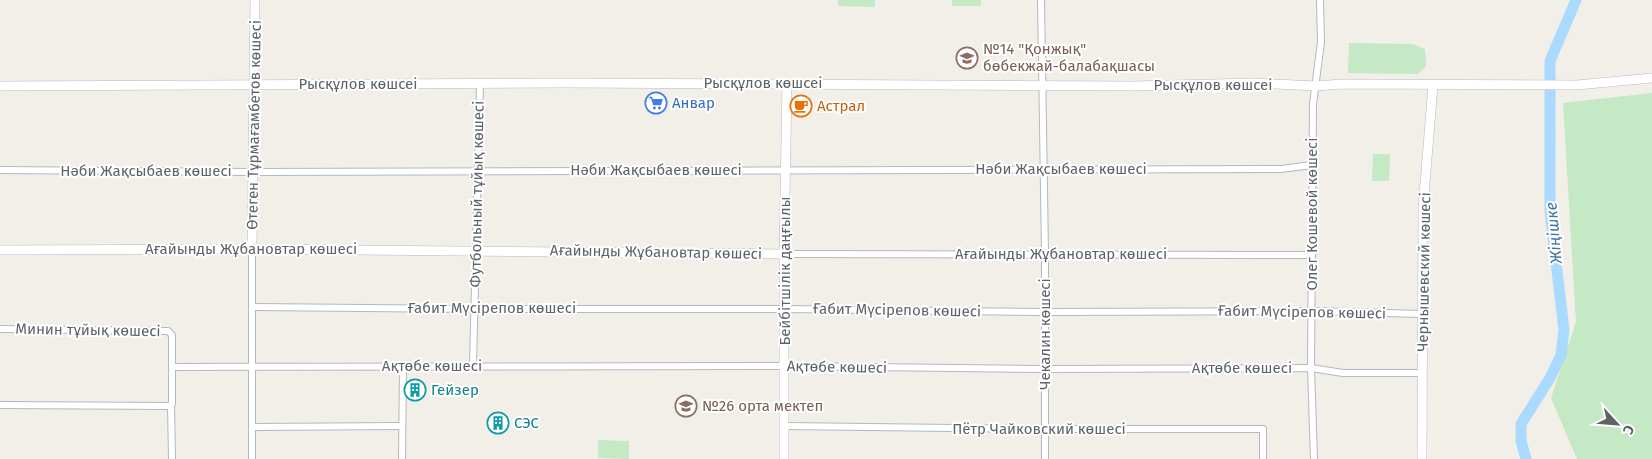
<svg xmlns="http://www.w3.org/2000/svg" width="1652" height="459" font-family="'Fira Sans',sans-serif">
<rect width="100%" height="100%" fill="#f1efe8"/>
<g fill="#c5e8c5">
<path d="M838,0H875V7L838,6Z"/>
<rect x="952" y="0" width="29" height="6"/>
<path d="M1349,43L1412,44L1425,49L1426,66L1418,74L1348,73Z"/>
<path d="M1652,93V459H1577L1551,398L1576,322L1563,103Z"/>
<path d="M1373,154H1390L1389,181H1372Z"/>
<path d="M598,440L629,441V459L598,458Z"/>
</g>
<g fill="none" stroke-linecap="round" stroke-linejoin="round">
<path stroke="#aadaff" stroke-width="11" d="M1526,459L1521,441V424L1550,378L1561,355L1564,330L1550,211V61L1576,0"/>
<g stroke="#b5b8bc" stroke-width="8">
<g id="street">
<path d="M1041,0L1045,253V459"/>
<path d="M0,170L252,172L1281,169L1312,165"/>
<path d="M252,249V459"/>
<path d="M784,254L1311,255"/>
<path d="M252,307L474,309H784L1045,312L1312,311L1422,314"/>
<path d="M0,329L168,331L172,335V404L170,406L0,405"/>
<path d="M473,365L480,83"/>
<path d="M172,367L784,366L1045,369L1311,368L1343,373H1422"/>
<path d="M171,405L172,459"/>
<path d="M784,426L1045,429H1263V459"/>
<path d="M252,427L401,426"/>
<path d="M402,459L403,367"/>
<path d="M1314,459L1311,368L1313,104L1321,42L1320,0"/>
</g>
</g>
<g stroke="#b6babf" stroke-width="10">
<g id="secondary">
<path d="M0,86L564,83L1134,86L1253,83L1316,86L1342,84L1577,85L1652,78"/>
<path d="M252,249L255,0"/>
<path d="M0,250L252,249L784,254"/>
<path d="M784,459V254L787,84"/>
<path d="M1422,459L1423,208L1433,85"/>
</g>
</g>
<use href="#street" stroke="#fff" stroke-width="6"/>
<use href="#secondary" stroke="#fff" stroke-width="9"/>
</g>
<defs>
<g id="school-ring" transform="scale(1.125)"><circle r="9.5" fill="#fff" stroke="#8d6e63" stroke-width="1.5"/><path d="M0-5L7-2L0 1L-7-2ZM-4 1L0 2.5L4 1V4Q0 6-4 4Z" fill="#8d6e63"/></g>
<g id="supermarket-ring" transform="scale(1.125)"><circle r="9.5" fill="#fff" stroke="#3f7fe0" stroke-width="1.5"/><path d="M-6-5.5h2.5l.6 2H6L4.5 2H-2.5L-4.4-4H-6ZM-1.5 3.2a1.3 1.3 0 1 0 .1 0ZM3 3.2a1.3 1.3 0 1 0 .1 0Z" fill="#3f7fe0"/></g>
<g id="cafe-ring" transform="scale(1.125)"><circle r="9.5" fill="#fff" stroke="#e8710a" stroke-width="1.5"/><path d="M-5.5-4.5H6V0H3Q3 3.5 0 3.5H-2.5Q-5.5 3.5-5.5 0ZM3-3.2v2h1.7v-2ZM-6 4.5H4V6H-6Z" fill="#e8710a"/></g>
<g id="building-ring" transform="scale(1.125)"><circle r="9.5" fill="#fff" stroke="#0f9aa8" stroke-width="1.5"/><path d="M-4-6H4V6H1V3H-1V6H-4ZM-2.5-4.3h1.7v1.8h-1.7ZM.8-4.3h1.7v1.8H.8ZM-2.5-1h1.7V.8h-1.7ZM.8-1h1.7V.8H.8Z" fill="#0f9aa8"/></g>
</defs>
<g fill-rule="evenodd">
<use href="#school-ring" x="967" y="58"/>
<use href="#supermarket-ring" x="656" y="103"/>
<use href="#cafe-ring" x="801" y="106"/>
<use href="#building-ring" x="415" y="390"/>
<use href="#school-ring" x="686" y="406"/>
<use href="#building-ring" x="498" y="423"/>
</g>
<g text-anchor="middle" stroke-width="4" stroke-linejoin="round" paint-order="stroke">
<g font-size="15" fill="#785e54" stroke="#fff" text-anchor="start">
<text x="983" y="54">№14 "Қонжық"<tspan x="983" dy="17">бөбекжай-балабақшасы</tspan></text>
<text x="702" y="411">№26 орта мектеп</text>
</g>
<g font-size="15" fill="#5f6368" stroke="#fff">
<text x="763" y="88">Рысқұлов көшсеі</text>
<text x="358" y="89">Рысқұлов көшсеі</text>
<text x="1213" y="90">Рысқұлов көшсеі</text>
<text transform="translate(254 125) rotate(-89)" y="5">Өтеген Тұрмағамбетов көшесі</text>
<text x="1061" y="174">Нәби Жақсыбаев көшесі</text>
<text x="656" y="175">Нәби Жақсыбаев көшесі</text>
<text x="146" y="176">Нәби Жақсыбаев көшесі</text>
<text transform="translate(477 194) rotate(-89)" y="5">Футбольный тұйық көшесі</text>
<text transform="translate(1312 214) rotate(-90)" y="5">Олег Кошевой көшесі</text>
<text x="251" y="254">Ағайынды Жұбановтар көшесі</text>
<text transform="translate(656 252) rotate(1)" y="5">Ағайынды Жұбановтар көшесі</text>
<text x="1061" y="259">Ағайынды Жұбановтар көшесі</text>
<text transform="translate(785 271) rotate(-90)" y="5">Бейбітшілік даңғылы</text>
<text transform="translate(1424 272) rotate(-89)" y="5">Чернышевский көшесі</text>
<text x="492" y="313">Ғабит Мүсірепов көшесі</text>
<text transform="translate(897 310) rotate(1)" y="5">Ғабит Мүсірепов көшесі</text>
<text transform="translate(1302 312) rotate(1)" y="5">Ғабит Мүсірепов көшесі</text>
<text transform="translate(88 330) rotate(1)" y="5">Минин тұйық көшесі</text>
<text transform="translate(1045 334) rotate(-90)" y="5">Чекалин көшесі</text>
<text x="432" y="371">Ақтөбе көшесі</text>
<text transform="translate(837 367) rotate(1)" y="5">Ақтөбе көшесі</text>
<text x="1242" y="373">Ақтөбе көшесі</text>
<text x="1039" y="434">Пётр Чайковский көшесі</text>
</g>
<g font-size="15" fill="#366cbe" stroke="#fff" text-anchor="start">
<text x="672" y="108">Анвар</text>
</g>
<g font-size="15" fill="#c56008" stroke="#fff" text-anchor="start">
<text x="817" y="111">Астрал</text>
</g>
<g font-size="15" fill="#0d838f" stroke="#fff" text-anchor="start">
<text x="431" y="395">Гейзер</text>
<text x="514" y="428">СЭС</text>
</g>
<g font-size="16" font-style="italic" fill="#4174aa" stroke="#fff">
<text transform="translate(1553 233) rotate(-95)" y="6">Жіңішке</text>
</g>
</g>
<g transform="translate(1617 424) rotate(116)" stroke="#ffffff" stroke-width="4" paint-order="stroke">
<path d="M0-4L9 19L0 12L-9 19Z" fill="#5f6368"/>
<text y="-8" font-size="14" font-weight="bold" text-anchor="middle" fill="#5f6368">С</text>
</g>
</svg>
